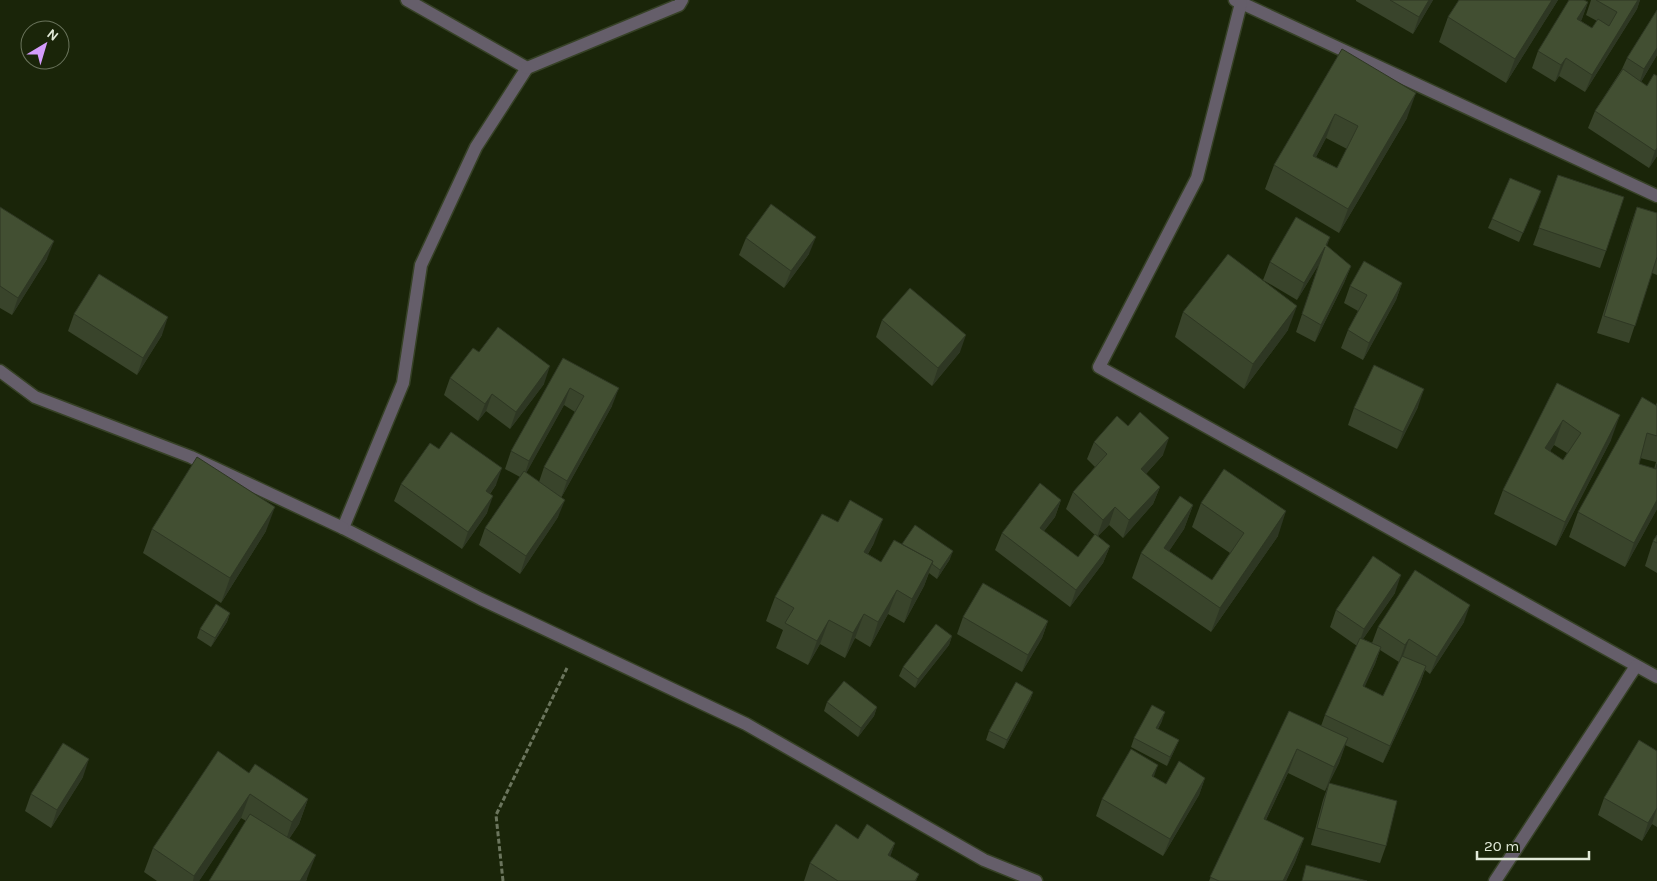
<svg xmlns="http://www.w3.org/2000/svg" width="1657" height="881" font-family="Karla,sans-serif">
<rect width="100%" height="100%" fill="#1a2509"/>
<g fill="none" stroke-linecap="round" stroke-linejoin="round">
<g stroke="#364126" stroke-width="15">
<g id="minor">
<path d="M407,0L527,68L476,147L421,265L403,383L343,528L481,599L746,724L984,860L1036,881"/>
<path d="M1235,0L1657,196"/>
<path d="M1241,3L1197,178L1099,367L1657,677"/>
<path d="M527,68L679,5L682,0"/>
<path d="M0,371L35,397L191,457L343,528"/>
<path d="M1495,881L1636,666"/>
</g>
</g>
<path stroke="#6b755d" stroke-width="3" stroke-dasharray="5 2.5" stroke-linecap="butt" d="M503,881L496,815L567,668"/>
<use href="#minor" stroke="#655e6a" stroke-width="12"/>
</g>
<g fill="#39442b" fill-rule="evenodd">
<path d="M1356,0H1433L1413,34L1356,1Z"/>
<path d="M1459,0H1558L1506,83L1439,42L1448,17Z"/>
<path d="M1591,0H1640L1637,9L1585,92L1559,76L1555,82L1532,68L1538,51L1588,2L1581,21L1592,28L1597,21L1586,15Z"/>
<path d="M1657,10V55L1641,82L1647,86L1657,76V156L1649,168L1588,128L1595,111L1622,69L1627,58Z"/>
<path d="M1342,49L1407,118L1339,233L1265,189L1274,165ZM1326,138L1347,149L1337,168L1316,157Z"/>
<path d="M1558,175L1606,251L1600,268L1533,245Z"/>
<path d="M1541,191L1519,242L1488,228L1492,219Z"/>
<path d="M0,207L47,259L12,315L0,308Z"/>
<path d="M1637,207L1657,213V275L1652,273L1629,343L1597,333L1631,224Z"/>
<path d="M746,238L809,254L784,288L739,255Z"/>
<path d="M1327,246L1351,266L1344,283L1315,342L1296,332L1319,264L1297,300L1263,280L1270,262Z"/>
<path d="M1402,283L1396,300L1363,360L1341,348L1348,330L1358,311L1344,303L1350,286Z"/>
<path d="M1183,312L1288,330L1244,389L1175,337Z"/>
<path d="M74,314L162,335L137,375L68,331Z"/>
<path d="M882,320L960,352L932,386L876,337Z"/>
<path d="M479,352L544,384L510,429L486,411L478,421L444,395L450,378Z"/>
<path d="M563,358L612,406L561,498L558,517L520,574L479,545L485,528L520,477L505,469L511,451ZM564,405L575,412L544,467L539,482L526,473Z"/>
<path d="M1557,383L1611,440L1556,546L1494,514L1503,490ZM1554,445L1567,453L1563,460L1550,451Z"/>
<path d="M1657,402V509L1625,567L1569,537L1578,512L1656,405ZM1640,458L1656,462L1654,469L1639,464Z"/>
<path d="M1418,407L1397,449L1348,425L1354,408Z"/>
<path d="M1128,426L1163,455L1146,474L1160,487L1153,504L1123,538L1109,525L1098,536L1110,546L1103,563L1070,607L995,550L1002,533L1061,500L1055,517L1044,531L1078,557L1095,535L1066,509L1073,492L1095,467L1087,459L1094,442Z"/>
<path d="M439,449L496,485L490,494L487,513L462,549L394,501L401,484Z"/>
<path d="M1201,503L1278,536L1211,632L1132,578L1141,553L1193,505L1184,529L1169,551L1212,580L1230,553L1192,527Z"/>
<path d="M152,529L266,531L221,603L143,553Z"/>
<path d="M1657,535V573L1645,566L1653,541Z"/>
<path d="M874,543L868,554L881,562L902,544L950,559L937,579L929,573L924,586L904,623L888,614L870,647L855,638L845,658L820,644L808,665L776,648L783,630L766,621L775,597Z"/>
<path d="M1395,593L1363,639L1372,643L1378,627L1464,622L1430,674L1425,670L1420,684L1383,763L1345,745L1339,763L1325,791L1288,773L1266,820L1304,838L1295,862L1286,881H1209L1289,711L1321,726L1325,715L1357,646L1330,627L1336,610ZM1380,650L1399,662L1383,696L1364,687L1375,664Z"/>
<path d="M230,613L227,622L211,647L197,638L200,629Z"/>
<path d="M963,617L1048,621L1042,638L1022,672L957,634Z"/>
<path d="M952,636L949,645L915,688L899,676L903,667Z"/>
<path d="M1033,692L1030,700L1004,749L986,740L989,731Z"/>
<path d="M827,702L877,707L874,716L858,737L824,711Z"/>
<path d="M1162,721L1158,729L1179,740L1175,749L1167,766L1131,747L1134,738Z"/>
<path d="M1657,751V827L1652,824L1642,841L1598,815L1604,798Z"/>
<path d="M249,773L308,799L299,824L289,839L307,879L306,881H209L246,821L241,818L199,881H157L144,872L153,848Z"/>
<path d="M83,777L51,828L25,811L31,794Z"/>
<path d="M1154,777L1166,784L1205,778L1199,795L1163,856L1096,816L1102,799Z"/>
<path d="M1329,783L1386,846L1380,863L1311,845L1323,800Z"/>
<path d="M858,839L895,843L890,856L919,874L916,881H804L810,863Z"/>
</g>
<g fill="#2e3723">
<path d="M1429,0H1433L1413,34L1419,17Z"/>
<path d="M1552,0H1558L1506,83L1515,59Z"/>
<path d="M1638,0H1640L1637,9L1585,92L1592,75Z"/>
<path d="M1588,2L1582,19L1571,36L1577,19Z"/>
<path d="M1657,48V55L1638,87L1644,69Z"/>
<path d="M1566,58L1559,76L1555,82L1561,65Z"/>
<path d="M1416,93L1407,118L1339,233L1348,209Z"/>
<path d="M1335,114L1326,138L1304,180L1313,156Z"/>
<path d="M1657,148V156L1649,168L1655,151Z"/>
<path d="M1541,191L1538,200L1519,242L1523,233Z"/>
<path d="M816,237L809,254L784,288L791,271Z"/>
<path d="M1330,237L1324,255L1319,264L1297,300L1304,283Z"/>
<path d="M54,241L47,259L12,315L18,298Z"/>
<path d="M1351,266L1344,283L1315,342L1321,325Z"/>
<path d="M1402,283L1396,300L1363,360L1369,343Z"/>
<path d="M1297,306L1288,330L1244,389L1253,364Z"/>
<path d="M168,317L162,335L137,375L143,358Z"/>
<path d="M966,335L960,352L932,386L938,368Z"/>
<path d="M550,366L544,384L510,429L516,412Z"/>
<path d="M570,388L564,405L523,479L529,461Z"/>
<path d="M619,388L612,406L561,498L567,481Z"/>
<path d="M1424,389L1418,407L1397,449L1403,432Z"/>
<path d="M492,394L486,411L478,421L485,404Z"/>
<path d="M1620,415L1611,440L1556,546L1565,522Z"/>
<path d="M1563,420L1554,445L1537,472L1545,448Z"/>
<path d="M1169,438L1163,455L1134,487L1141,469Z"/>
<path d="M502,468L496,485L479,508L486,491Z"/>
<path d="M1160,487L1153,504L1123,538L1129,520Z"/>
<path d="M493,496L487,513L462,549L468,532Z"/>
<path d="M565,500L558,517L520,574L526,556Z"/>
<path d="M1061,500L1055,517L1033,545L1040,528Z"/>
<path d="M1657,500V509L1625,567L1634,543Z"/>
<path d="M1193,505L1184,529L1159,566L1164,548Z"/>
<path d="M275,507L266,531L221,603L230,578Z"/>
<path d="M1115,507L1109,525L1097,537L1103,520Z"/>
<path d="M1286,511L1278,536L1211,632L1220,608Z"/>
<path d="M883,519L874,543L855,576L864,552Z"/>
<path d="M1110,546L1103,563L1070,607L1076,590Z"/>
<path d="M953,551L950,559L937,579L940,570Z"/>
<path d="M933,561L924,586L904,623L912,599Z"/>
<path d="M1401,575L1395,593L1358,646L1364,629Z"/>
<path d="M897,590L888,614L870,647L878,622Z"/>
<path d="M1470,605L1464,622L1430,674L1437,657Z"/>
<path d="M230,613L227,622L211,647L215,638Z"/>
<path d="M864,614L855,638L845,658L853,633Z"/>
<path d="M829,620L820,644L808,665L817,641Z"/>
<path d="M1048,621L1042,638L1022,672L1028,655Z"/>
<path d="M952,636L949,645L915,688L918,679Z"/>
<path d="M1409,639L1403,656L1399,662L1405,645Z"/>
<path d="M1381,647L1375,664L1357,704L1363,686Z"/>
<path d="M1426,666L1420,684L1383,763L1390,746Z"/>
<path d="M1033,692L1030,700L1004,749L1007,740Z"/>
<path d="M877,707L874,716L858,737L861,728Z"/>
<path d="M1165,712L1162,721L1153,737L1156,728Z"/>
<path d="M1348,738L1339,763L1325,791L1334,767Z"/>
<path d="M1179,740L1175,749L1167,766L1170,757Z"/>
<path d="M1297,749L1288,773L1255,843L1264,819Z"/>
<path d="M89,759L83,777L51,828L57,810Z"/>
<path d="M1158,765L1152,782V776Z"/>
<path d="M1205,778L1199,795L1163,856L1170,839Z"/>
<path d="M250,794L241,818L199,881H193L194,876Z"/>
<path d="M308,799L299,824L284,846L292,822Z"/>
<path d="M1657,808L1652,824L1642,841L1648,823Z"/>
<path d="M1304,838L1295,862L1286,881H1283Z"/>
<path d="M895,843L889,860L888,855Z"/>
<path d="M316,855L306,881H300Z"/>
</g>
<g fill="#424f32" stroke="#2e3723" fill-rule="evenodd">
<path d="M1390,0H1429L1419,17Z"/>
<path d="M1459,0H1552L1515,59L1448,17Z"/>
<path d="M1569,0H1584L1588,2L1577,19L1592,28L1598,19L1609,26L1617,12L1596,0H1638L1592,75L1566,58L1561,65L1538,51Z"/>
<path d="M1657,10V48L1644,69L1627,58Z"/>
<path d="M1342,49L1416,93L1348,209L1274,165ZM1335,114L1358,126L1337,168L1313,156Z"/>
<path d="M1623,69L1647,86L1654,74L1657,76V148L1655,151L1595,111Z"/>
<path d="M1558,175L1624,197L1606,251L1539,228Z"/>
<path d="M1510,178L1541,191L1523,233L1492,219Z"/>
<path d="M771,204L816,237L791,271L746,238Z"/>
<path d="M0,207L54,241L18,298L0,286Z"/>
<path d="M1637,207L1657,213V257L1635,326L1604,316Z"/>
<path d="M1296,217L1330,237L1326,245L1351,266L1321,325L1302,314L1325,247L1304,283L1270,262Z"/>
<path d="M1228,254L1297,306L1253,364L1183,312Z"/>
<path d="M1364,261L1402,283L1369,343L1348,330L1367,295L1350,286Z"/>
<path d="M99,274L168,317L143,358L74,314Z"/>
<path d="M910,288L966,335L938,368L882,320Z"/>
<path d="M498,327L550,366L516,412L492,394L485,404L450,378L473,348L479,352Z"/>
<path d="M563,358L619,388L567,481L544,467L584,396L570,388L529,461L511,451Z"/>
<path d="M1374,365L1424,389L1403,432L1354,408Z"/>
<path d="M1557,383L1620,415L1565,522L1503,490ZM1563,420L1581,433L1563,460L1545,448Z"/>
<path d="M1642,397L1657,406V436L1647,433L1639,464L1656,469L1657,464V500L1634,543L1578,512Z"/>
<path d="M1140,412L1169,438L1141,469L1160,487L1129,520L1115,507L1103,520L1073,492L1107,454L1094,442L1117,416L1128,426Z"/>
<path d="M451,432L502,468L486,491L493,496L468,532L401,484L430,443L439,449Z"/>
<path d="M197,457L275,507L230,578L152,529Z"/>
<path d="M1224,469L1286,511L1220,608L1141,553L1180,496L1193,505L1164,548L1212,580L1244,533L1201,503Z"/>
<path d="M524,471L565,500L526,556L485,528Z"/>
<path d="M1040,483L1061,500L1040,528L1078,557L1095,534L1110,546L1076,590L1002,533Z"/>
<path d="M850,500L883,519L864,552L881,562L894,540L933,561L912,599L897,590L878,622L864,614L853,633L829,620L817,641L785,623L794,608L775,597L822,514L838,522Z"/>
<path d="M915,525L953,551L940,570L932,564L933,561L902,544Z"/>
<path d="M1657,535V543L1653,541Z"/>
<path d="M1373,556L1401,575L1364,629L1336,610Z"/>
<path d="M1415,570L1470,605L1437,657L1409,639L1405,645L1378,627Z"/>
<path d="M983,583L1048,621L1028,655L963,617Z"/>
<path d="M216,604L230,613L215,638L200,629Z"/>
<path d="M936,624L952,636L918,679L903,667Z"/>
<path d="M1360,638L1381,647L1363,686L1383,696L1402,656L1426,666L1390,746L1325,715Z"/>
<path d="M844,681L877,707L861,728L827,702Z"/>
<path d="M1016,682L1033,692L1007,740L989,731Z"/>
<path d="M1152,705L1165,712L1156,728L1179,740L1170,757L1134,738Z"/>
<path d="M1289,711L1348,738L1334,767L1297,749L1264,819L1304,838L1283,881H1219L1210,877Z"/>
<path d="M1639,740L1657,751V808L1648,823L1604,798Z"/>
<path d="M63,743L89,759L57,810L31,794Z"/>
<path d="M1131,749L1158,765L1152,776L1166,784L1179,761L1205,778L1170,839L1102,799Z"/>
<path d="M218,751L249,773L255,764L308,799L292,822L250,794L194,876L153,848Z"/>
<path d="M1329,783L1397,801L1386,846L1317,828Z"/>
<path d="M250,814L316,855L300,881H209Z"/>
<path d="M836,824L858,839L867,824L895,843L888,855L919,874L915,881H838L810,863Z"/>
<path d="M1306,865L1367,881H1302Z"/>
</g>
<g transform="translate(45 45) rotate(38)"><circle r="24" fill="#1a2509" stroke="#6a745c"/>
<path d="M0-4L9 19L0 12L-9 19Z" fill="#d49cfc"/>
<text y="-8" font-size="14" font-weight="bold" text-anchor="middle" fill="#e2ead9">N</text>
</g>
<path d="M1477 851v8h112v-8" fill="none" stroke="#e2ead9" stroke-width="2.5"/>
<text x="1484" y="851" font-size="15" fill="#e2ead9" stroke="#1a2509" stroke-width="4" paint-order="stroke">20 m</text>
</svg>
